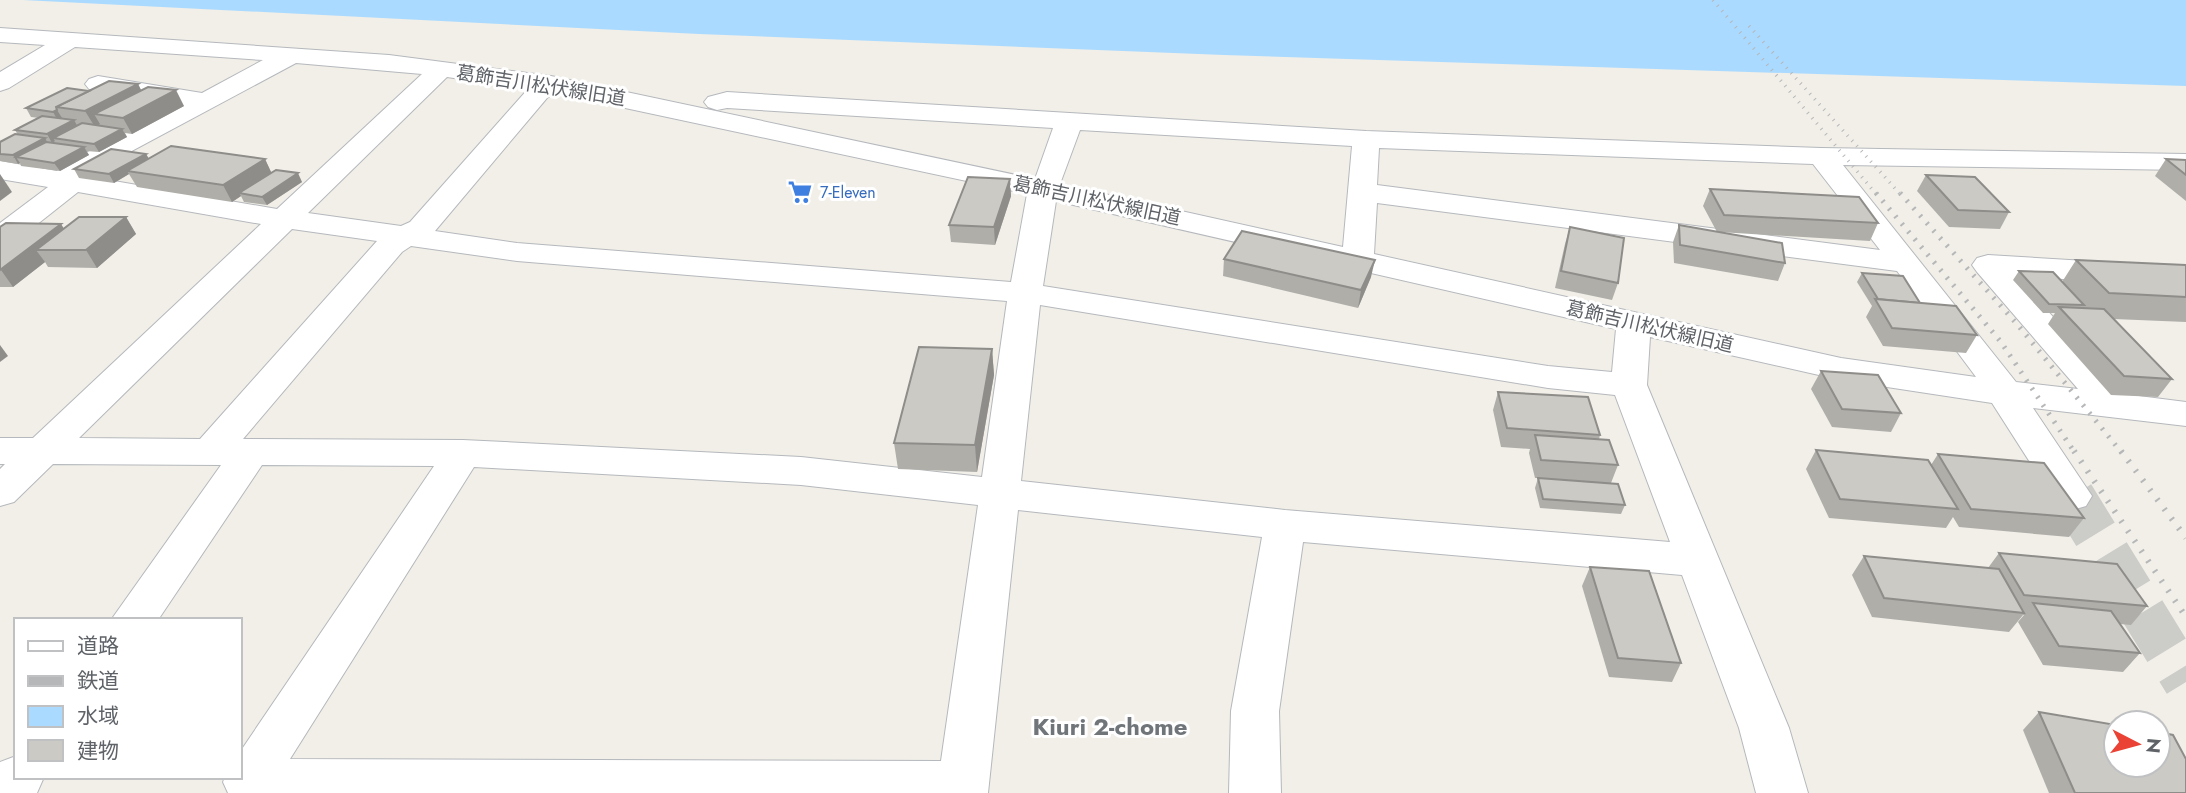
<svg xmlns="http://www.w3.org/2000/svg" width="2186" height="793" font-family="Jost,'Noto Sans JP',sans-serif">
<rect width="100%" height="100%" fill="#f1efe8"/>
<path fill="#aadaff" d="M23,0H2186V86L1224,55L699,34Z"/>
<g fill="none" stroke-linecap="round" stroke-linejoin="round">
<path stroke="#ccccc8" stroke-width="45" stroke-dasharray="45 23" stroke-linecap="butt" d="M2072,496L2186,682"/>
<g stroke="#b5b8bc" stroke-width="2">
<g id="minor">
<path d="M0,28L389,55L551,76L1035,179L1053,128L727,108L717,110L708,107L704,102L708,97L727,92L1366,131L1821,148L2186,154V170L1843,165L2016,382L2078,389L1977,272L1972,265L1977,258L1988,255L2186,267V287L2016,276L2123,394L2186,402V426L2033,408L2092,496L2086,506L2072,510L2058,506L1992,403L1841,380L1650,337L1647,385L1789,728L1808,793H1756L1739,728L1682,575L1303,542L1279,711L1281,793H1229L1231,711L1262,537L1018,510L988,793H228L223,782L225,777H240V752L434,466L262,465L158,620H111L221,465L53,464L14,502L0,506V469L5,464H0V438H33L261,224L78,192L11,245L0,247V223L48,187L0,179V161L57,171L61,166L181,103L89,89L85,84L89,79L98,76L202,93L263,60L75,47L9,88L0,91V72L45,45L0,42ZM296,63L422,74L277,209L85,176ZM447,77L528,89L410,222L401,226L308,213ZM555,93L1027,194L1011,282L517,243L435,231L547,98ZM1080,130L1352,146L1343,247L1060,184ZM1379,148L1813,164L1880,250L1377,185ZM1056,201L1616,329L1612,372L1548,366L1043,286ZM1377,203L1897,271L1976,377L1841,358L1374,254ZM292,229L377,241L200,439L79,438ZM411,246L517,261L1007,301L982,477L801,457L463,440L243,439L402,252ZM1040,305L1548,388L1615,395L1670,542L1285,510L1021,481ZM474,467L801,485L978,505L941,761L290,759Z"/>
<path d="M16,756V777H44L37,793H0V762Z"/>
</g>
</g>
<use href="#minor" fill="#fff" fill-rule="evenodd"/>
<g stroke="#b6b7b8" stroke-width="3.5" stroke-dasharray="1 6" stroke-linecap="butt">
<path d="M1713,0L1877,195"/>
<path d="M1749,26L1901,195"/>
</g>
<g stroke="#b6b7b8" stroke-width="5" stroke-dasharray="2 8" stroke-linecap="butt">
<path d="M1876,193L2001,342L2075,453"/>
<path d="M1900,193L2017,324L2122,453"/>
</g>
<g stroke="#b6b7b8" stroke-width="6" stroke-dasharray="2 10" stroke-linecap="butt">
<path d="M2074,451L2186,617"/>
<path d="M2121,451L2186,538"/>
</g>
</g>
<g fill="#afaea9">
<path d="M138,84L141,90L184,106L132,134L125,133L127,137L99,152L86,151L89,155L60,171L21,166L20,163L18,164L0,161V142L18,135L15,130L39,118L31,117L26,108L89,91Z"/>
<path d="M146,154L148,158L265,159L271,173L302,182L267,205L244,202L241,196L232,202L137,187L129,174L114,183L79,178L74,169Z"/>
<path d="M2166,159L2186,160V201L2155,176Z"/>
<path d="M1926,175L2009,212L2000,229L1949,227L1917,191Z"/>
<path d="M1010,179L1011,196L995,245L951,242L949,225Z"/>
<path d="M1710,189L1878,223L1870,241L1719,232L1785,263L1778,281L1674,263L1673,242L1679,225L1717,232L1703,206Z"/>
<path d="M126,217L136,234L97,268L48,267L45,262L13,287H0V227L64,228Z"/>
<path d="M1570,227L1618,283L1612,300L1555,288L1565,244Z"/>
<path d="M1224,259L1371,277L1358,308L1223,276Z"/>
<path d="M2076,260L2186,265V322L2114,319L2172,379L2158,397L2111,395L2048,324L2055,313H2043L2013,280L2019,271L2062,282Z"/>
<path d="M1862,273L1920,303L1977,335L1966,353L1883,346L1866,317L1872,306L1857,282Z"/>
<path d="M992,349L994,375L977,472L898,469L894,443Z"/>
<path d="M1821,371L1901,413L1891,432L1832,427L1811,389Z"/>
<path d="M1498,392L1600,435L1599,439L1618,465L1611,483L1625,505L1621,514L1540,508L1535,488L1538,478H1535L1529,453L1530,449L1501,447L1493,410Z"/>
<path d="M1816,450L1931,465L1938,454L2084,518L2069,537L1959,527L1953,517L1946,528L1829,518L1806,469Z"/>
<path d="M1999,553L2147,606L2131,625L2120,624L2140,653L2123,672L2043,665L2018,622L2024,615H2023L2009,632L1872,617L1852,575L1864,556L1988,568Z"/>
<path d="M1590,567L1681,663L1672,682L1609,677L1582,586Z"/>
<path d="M2039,712L2186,793H2049L2023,730Z"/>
</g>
<g fill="#8f8d8a">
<path d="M138,84L146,100L94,114L100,124L95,127L85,111Z"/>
<path d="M176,90L184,106L132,134L123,118Z"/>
<path d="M57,110L62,118L58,121L53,112Z"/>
<path d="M74,120L79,129L53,138L55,141L52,143L47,134Z"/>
<path d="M122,129L127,137L99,152L94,144Z"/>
<path d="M45,138L50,147L16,157L20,163L18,164L13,155Z"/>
<path d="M84,147L89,155L60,171L54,163Z"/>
<path d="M146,154L151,162L127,171L129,174L114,183L109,174Z"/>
<path d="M265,159L273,176L239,193L241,196L232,202L223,185Z"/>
<path d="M298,173L302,182L267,205L262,197Z"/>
<path d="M0,174L12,192L0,201Z"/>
<path d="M1010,179L1011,196L995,245L994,227Z"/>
<path d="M126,217L136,234L97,268L86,250Z"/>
<path d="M61,224L72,241L36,250L45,262L13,287L1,270Z"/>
<path d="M1375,260L1371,277L1358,308L1361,290Z"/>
<path d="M0,345L8,356L0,362Z"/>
<path d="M992,349L994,375L977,472L975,445Z"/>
</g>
<g fill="#cccac5" stroke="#8f8d8a" stroke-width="2">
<path d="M109,81L138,84L85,111L56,107Z"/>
<path d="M148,87L176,90L123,118L94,114Z"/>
<path d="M67,88L89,91L56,107L57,110L53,112L26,108Z"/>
<path d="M42,116L74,120L47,134L15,130Z"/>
<path d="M82,123L122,129L94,144L53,138Z"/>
<path d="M15,134L45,138L13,155L0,154V142Z"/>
<path d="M46,142L84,147L54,163L16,157Z"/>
<path d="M171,146L265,159L223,185L127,171Z"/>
<path d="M111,149L146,154L109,174L74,169Z"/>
<path d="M2166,159L2186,160V175Z"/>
<path d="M276,170L298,173L262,197L239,193Z"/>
<path d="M1926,175L1975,177L2009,212L1958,210Z"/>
<path d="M968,177L1010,179L994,227L949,225Z"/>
<path d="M1710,189L1859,197L1878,223L1724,215Z"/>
<path d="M79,217H126L86,250H36Z"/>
<path d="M6,223L61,224L0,270V227Z"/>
<path d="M1679,225L1782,243L1785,263L1680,245Z"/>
<path d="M1570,227L1624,238L1618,283L1561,271Z"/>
<path d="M1242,231L1375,260L1361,290L1224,259Z"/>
<path d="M2076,260L2186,265V297L2109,293Z"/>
<path d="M2019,271L2053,272L2084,305L2049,304Z"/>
<path d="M1862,273L1903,276L1920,303L1878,299Z"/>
<path d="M1875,299L1956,306L1977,335L1892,328Z"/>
<path d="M2059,307L2104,309L2172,379L2124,376Z"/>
<path d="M919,347L992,349L975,445L894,443Z"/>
<path d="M1821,371L1878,375L1901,413L1842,409Z"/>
<path d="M1498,392L1588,397L1600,435L1507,428Z"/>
<path d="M1535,435L1609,440L1618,465L1541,460Z"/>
<path d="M1816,450L1928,460L1958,509L1840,499Z"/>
<path d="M1938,454L2044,463L2084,518L1971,509Z"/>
<path d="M1538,478L1618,484L1625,505L1543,499Z"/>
<path d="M1999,553L2117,564L2147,606L2024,595Z"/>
<path d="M1864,556L1999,569L2024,613L1884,598Z"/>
<path d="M1590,567L1649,571L1681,663L1618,658Z"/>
<path d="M2033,603L2111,611L2140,653L2059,646Z"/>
<path d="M2039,712L2116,725V765H2158V732L2173,735L2186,759V793H2075Z"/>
</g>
<defs>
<g id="supermarket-bare" transform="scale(1.89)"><path d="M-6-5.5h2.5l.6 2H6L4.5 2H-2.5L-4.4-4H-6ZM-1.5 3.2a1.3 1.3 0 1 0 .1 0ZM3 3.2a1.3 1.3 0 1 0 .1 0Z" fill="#3f7fe0" stroke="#fff" stroke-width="2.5" paint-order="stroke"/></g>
</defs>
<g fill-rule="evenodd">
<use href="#supermarket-bare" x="800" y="192"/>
</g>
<g text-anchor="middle" stroke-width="6" stroke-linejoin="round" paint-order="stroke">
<g font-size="16" fill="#366cbe" stroke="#fff" text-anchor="start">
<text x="820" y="198">7-Eleven</text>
</g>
<g font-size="19" fill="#5f6368" stroke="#fff">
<text transform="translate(541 85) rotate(9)" y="7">葛飾吉川松伏線旧道</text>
<text transform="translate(1097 200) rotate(12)" y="7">葛飾吉川松伏線旧道</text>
<text transform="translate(1650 326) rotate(13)" y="7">葛飾吉川松伏線旧道</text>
</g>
<g font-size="24" font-weight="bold" fill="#70757a" stroke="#fff">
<text x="1110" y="735">Kiuri 2-chome</text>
</g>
</g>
<rect x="14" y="618" width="228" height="161" fill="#ffffff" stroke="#bfc1c3" stroke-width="2"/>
<rect x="28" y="641" width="35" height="10" fill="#ffffff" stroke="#bfc1c3" stroke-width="2"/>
<text x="77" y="653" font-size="21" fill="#5f6368">道路</text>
<rect x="28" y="676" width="35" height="10" fill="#b6b7b8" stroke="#bfc1c3" stroke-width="2"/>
<text x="77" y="688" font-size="21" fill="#5f6368">鉄道</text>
<rect x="28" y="706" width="35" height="21" fill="#aadaff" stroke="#bfc1c3" stroke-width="2"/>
<text x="77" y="723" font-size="21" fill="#5f6368">水域</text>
<rect x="28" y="740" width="35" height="21" fill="#cccac5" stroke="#bfc1c3" stroke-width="2"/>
<text x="77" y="758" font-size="21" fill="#5f6368">建物</text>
<g transform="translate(2137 744) rotate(96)"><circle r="33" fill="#ffffff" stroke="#bfc1c3" stroke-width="2"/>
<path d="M0-5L12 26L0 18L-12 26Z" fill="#ea4335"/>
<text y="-10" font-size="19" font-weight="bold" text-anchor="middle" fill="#5f6368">N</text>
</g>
</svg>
